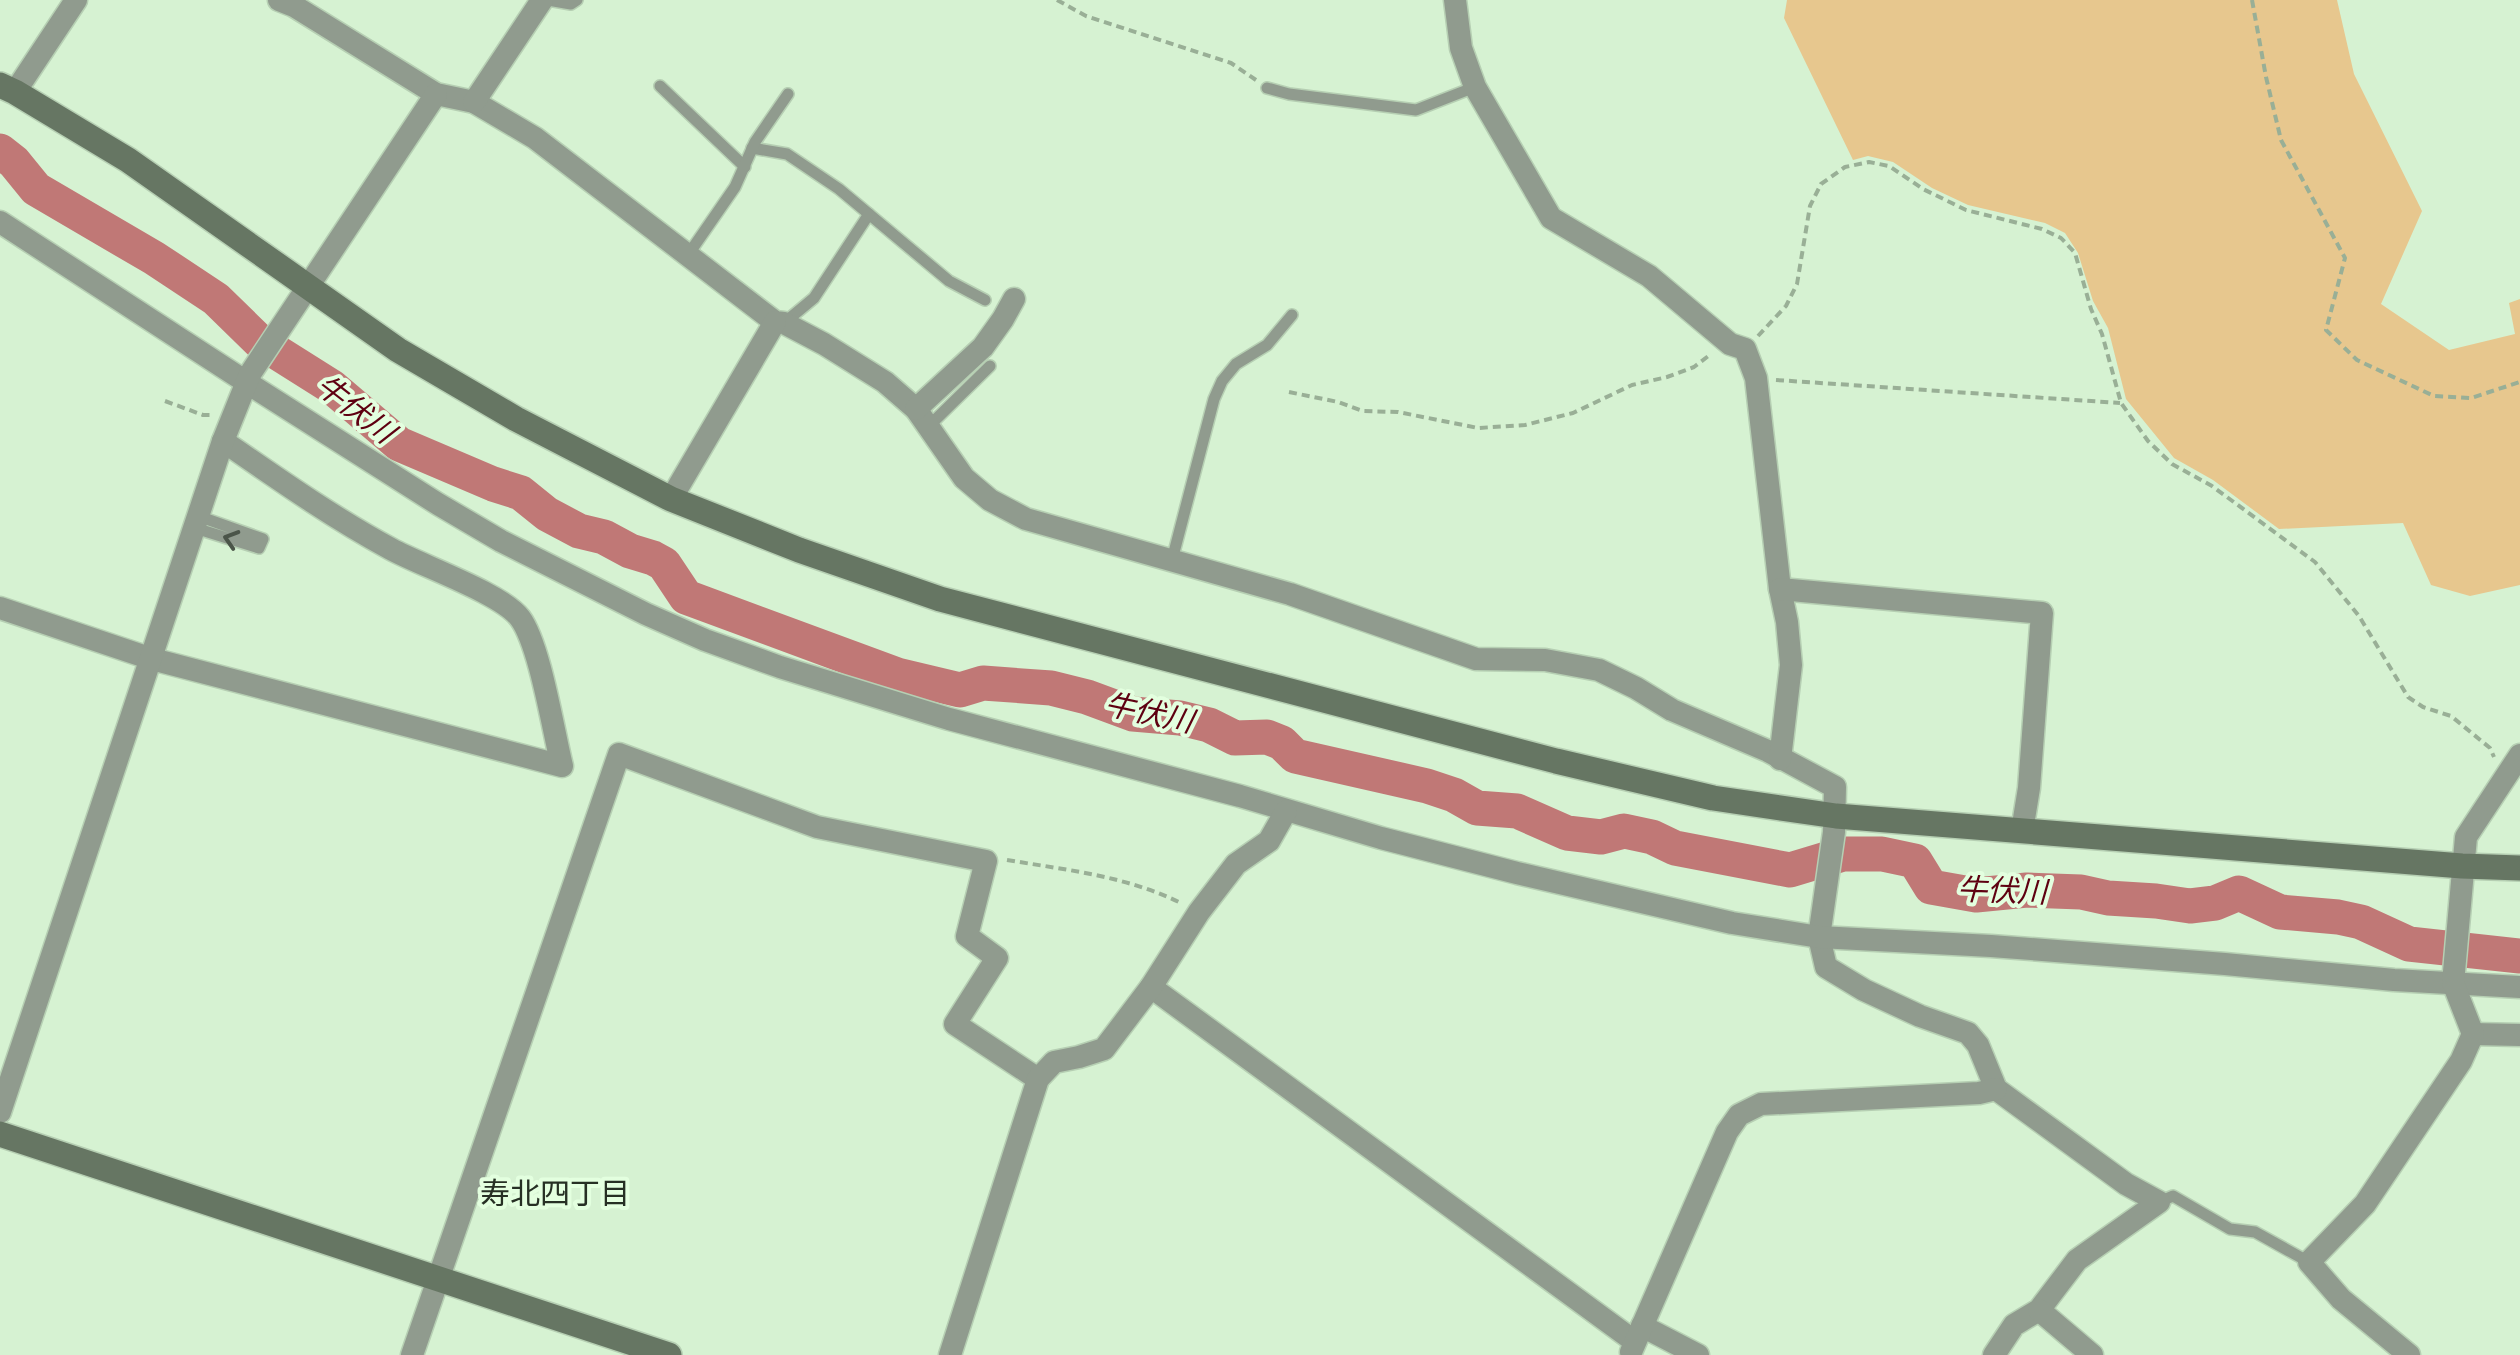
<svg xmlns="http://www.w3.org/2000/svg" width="2520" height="1355" font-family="Figtree,'Noto Sans JP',sans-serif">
<rect width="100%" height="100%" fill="#d6f2d2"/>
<path fill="#e7c78e" d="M1787,0H2337L2354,74L2422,211L2381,304L2449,350L2515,334L2509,303L2520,299V585L2470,596L2431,585L2403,523L2279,529L2213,480L2174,458L2126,399L2108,328L2093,301L2078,253L2065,233L2045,223L1968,205L1932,188L1893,162L1868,156L1853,160L1784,18Z"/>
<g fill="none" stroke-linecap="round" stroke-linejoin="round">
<path stroke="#c07876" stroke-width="35" d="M0,151L14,162L36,189L154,258L216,299L259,341L332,387L399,444L493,484L521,493L547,514L579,531L604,537L630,551L653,558L664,564L686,597L897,675L960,690L983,683L1051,688L1087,697L1133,714L1180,718L1209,725L1235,738L1267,737L1282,743L1295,756L1427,786L1454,795L1477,808L1517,811L1567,833L1601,837L1624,831L1652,837L1675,848L1790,870L1843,854H1882L1915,861L1931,887L1976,895L2027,890L2081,892L2108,898L2156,901L2190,906L2215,903L2239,893L2280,912L2338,917L2361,922L2409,944L2520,956"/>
<g stroke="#b6cfb3" stroke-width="14">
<g id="lane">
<path d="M548,0L571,4L577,0"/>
<path d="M660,86L745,167"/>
<path d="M1267,88L1289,94L1416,110L1475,87"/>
<path d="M752,148L787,154L839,189L949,281L985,300"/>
<path d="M688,255L735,187L755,142L788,94"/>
<path d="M784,323L814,298L869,214"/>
<path d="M929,426L990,366"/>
<path d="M195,528L259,548L263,539L198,516"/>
<path d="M1172,560L1214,399L1222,381L1236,364L1267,345L1292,315"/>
<path d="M2159,1202L2173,1196L2230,1229L2255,1232L2309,1262"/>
</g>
</g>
<g stroke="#b6cfb3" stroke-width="25">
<g id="street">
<path d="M279,0L294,6L436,94L474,102L535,138L775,322L784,323L824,344L885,382L916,409L964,478L990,500L1026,519L1290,594L1476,659L1545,660L1599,670L1636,688L1672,710L1768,751L1835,787L1834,832L1819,937L1826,967L1864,990L1920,1016L1968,1033L1978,1045L1996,1089L2126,1184L2159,1202L2077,1260L2039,1310L2014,1325L1994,1355"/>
<path d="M1455,0L1461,48L1475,87L1551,218L1649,276L1730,344L1745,349L1756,378L1780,589L1787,622L1791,665L1780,759"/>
<path d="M15,92L76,0"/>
<path d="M474,102L542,0"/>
<path d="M0,222L260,391L438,504L501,541L646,614L705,640L780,667L949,719L1240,796L1381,838L1517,873L1732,923L1819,937L1991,946L2225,964L2394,980L2520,987"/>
<path d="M916,409L983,347L1003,319L1014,299"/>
<path d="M671,499L775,322"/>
<path d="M1780,589L2042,613L2029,788L2022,831"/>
<path d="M0,608L152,659L562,766C553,730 540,645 520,618C501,593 422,566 391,549C332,517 278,479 223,441"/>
<path d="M1151,987L1634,1341"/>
<path d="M2473,1034L2520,1035"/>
<path d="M0,1112L223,441L250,374L436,94"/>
<path d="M2039,1310L2092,1355"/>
<path d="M1642,1326L1698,1355"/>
<path d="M1631,1352L1727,1132L1739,1115L1761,1104L1979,1093L1996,1089"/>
<path d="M412,1355L619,754L817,827L986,861L967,936L997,958L955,1024L1038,1079"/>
<path d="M950,1355L1038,1079L1054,1062L1079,1057L1104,1049L1151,987L1199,912L1236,864L1269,841L1286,811"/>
<path d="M2409,1355L2341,1299L2309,1262L2365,1204L2461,1061L2473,1034L2453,983L2466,837L2520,755"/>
</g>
</g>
<g stroke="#b6cfb3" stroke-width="28">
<g id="secondary">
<path d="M0,85L15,92L128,160L398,350L516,419L671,499L799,550L940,599L1556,761L1713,798L1836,816L2462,866L2520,868"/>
<path d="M0,1134L669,1355"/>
</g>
</g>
<g stroke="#99af96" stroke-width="4" stroke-dasharray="8 5" stroke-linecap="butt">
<path d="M1057,0L1086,16L1231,63L1256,80"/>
<path d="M2252,0L2266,77L2281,140L2345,258L2326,330L2357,360L2434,396L2471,398L2520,382"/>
<path d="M1758,336L1786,306L1797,284L1810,206L1821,184L1845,167L1869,162L1889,166L1923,189L1966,210L2042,229L2061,238L2075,253L2091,309L2102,334L2121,403L2148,441L2172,464L2212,486L2315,562L2359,616L2408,697L2423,707L2451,716L2490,748L2494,757"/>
<path d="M1776,380L2120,403"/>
<path d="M1289,392L1338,402L1363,411L1398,412L1478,428L1525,425L1573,413L1632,385L1667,377L1694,367L1711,354"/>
<path d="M165,401L203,415H213"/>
<path d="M1007,860C1067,870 1126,876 1181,903"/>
</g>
<use href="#lane" stroke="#909b8e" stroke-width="11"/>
<use href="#street" stroke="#909b8e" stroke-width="22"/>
<use href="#secondary" stroke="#667663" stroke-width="25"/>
</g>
<defs><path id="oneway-chevron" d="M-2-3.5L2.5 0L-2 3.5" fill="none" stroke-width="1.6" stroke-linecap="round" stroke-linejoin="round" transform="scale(2.5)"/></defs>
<use stroke="#4b5549" href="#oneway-chevron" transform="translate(231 539) rotate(-163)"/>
<g text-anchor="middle" stroke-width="8" stroke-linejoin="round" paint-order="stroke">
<g font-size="30" font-style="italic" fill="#5e0111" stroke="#e3ffdf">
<text transform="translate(355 409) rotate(38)" y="10">牛伏川</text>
<text transform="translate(1149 713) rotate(12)" y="10">牛伏川</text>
<text transform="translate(2002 891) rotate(2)" y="10">牛伏川</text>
</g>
<g font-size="30" fill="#263024" stroke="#e3ffdf">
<text x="555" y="1204">寿北四丁目</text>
</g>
</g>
</svg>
